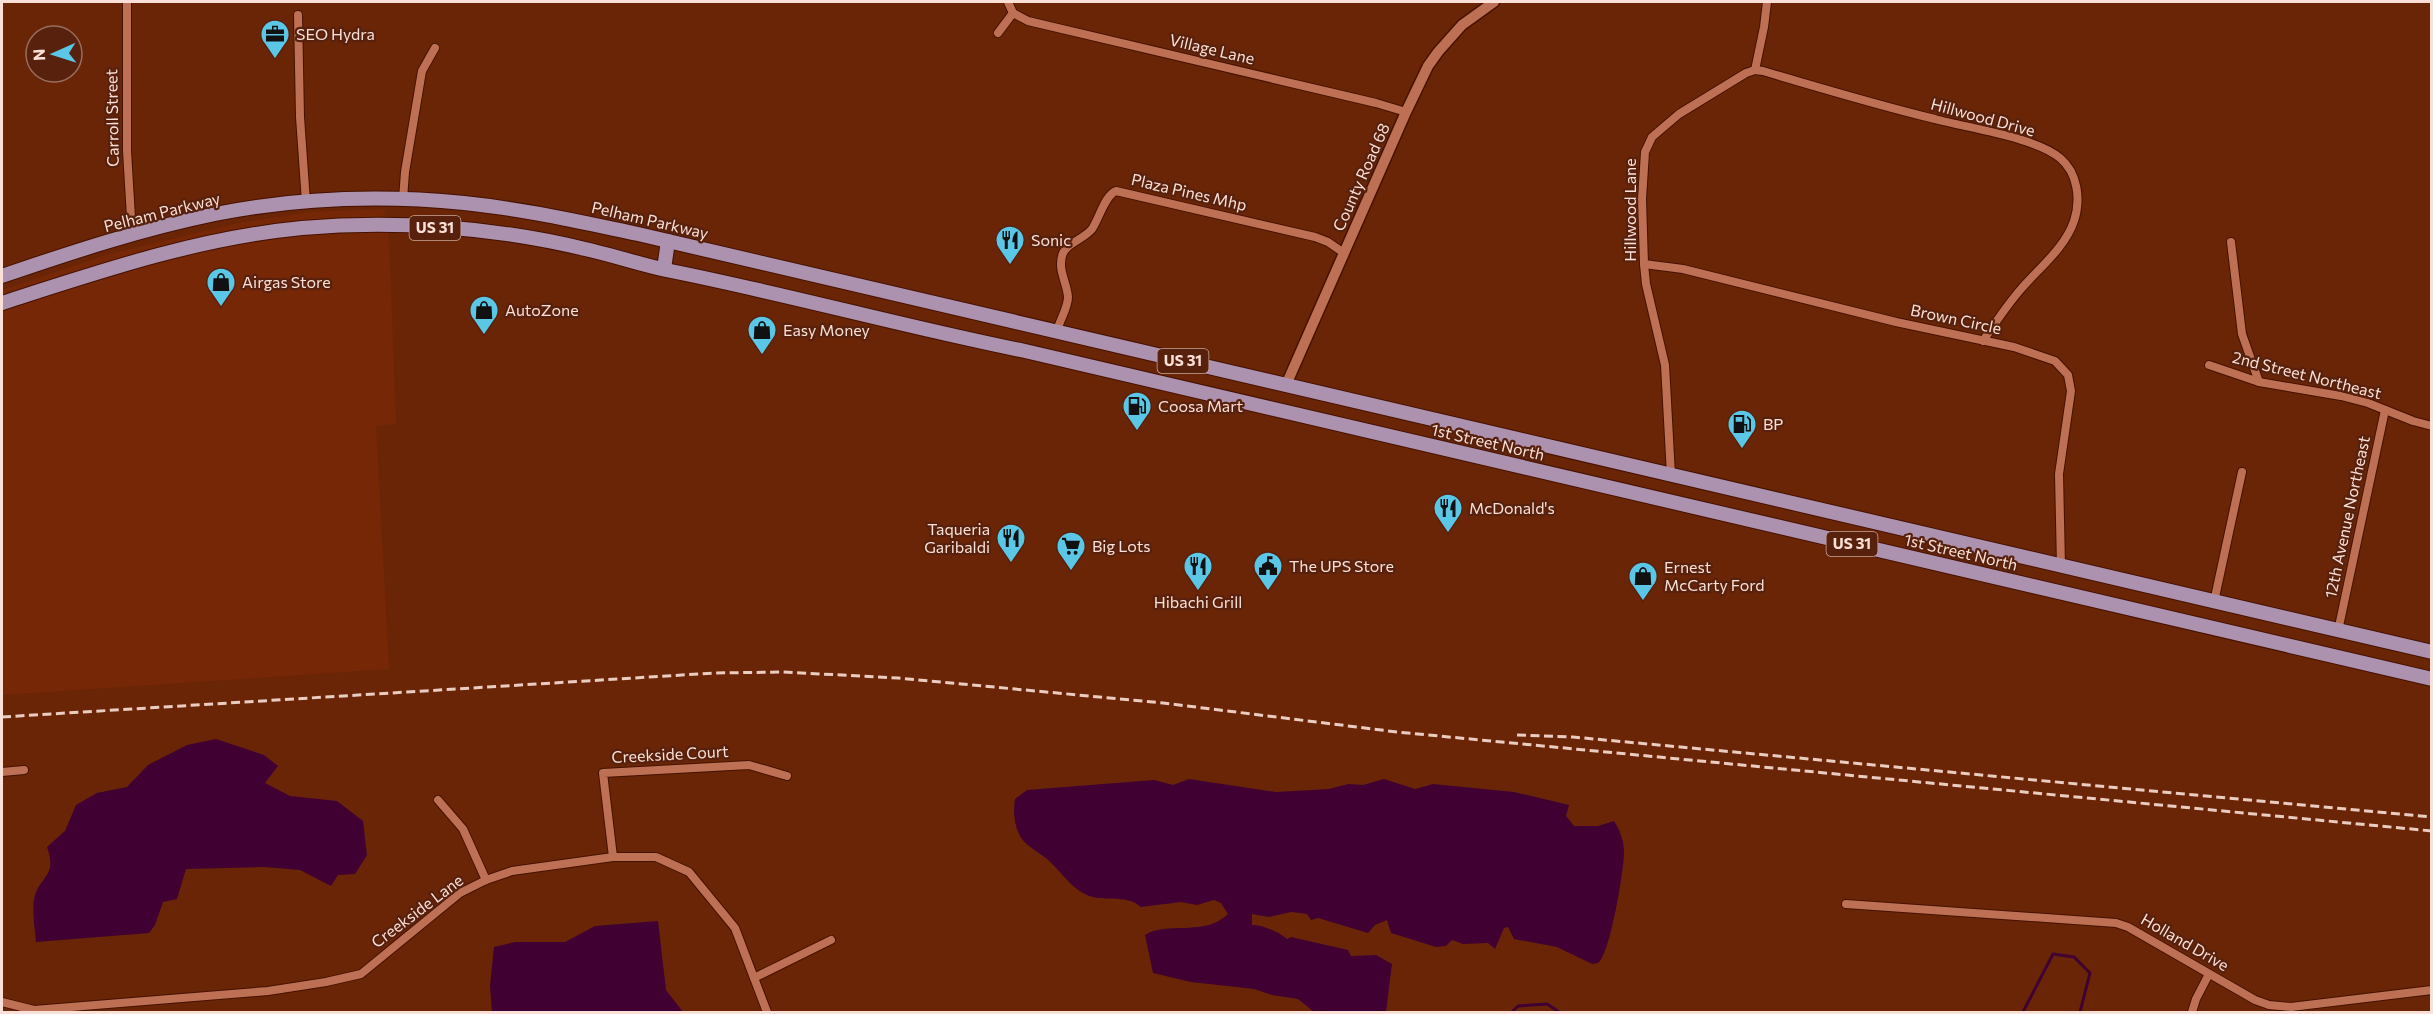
<svg xmlns="http://www.w3.org/2000/svg" width="2433" height="1014" font-family="Commissioner,sans-serif">
<rect width="100%" height="100%" fill="#6a2507"/>
<path fill="#762806" d="M384,209L389,238L396,424L376,426L389,669L2,695V290L106,255L238,223L310,212Z"/>
<g fill="#400032">
<path d="M216,739L264,755L278,766L265,783L290,796L337,801L363,821L367,855L355,874L338,875L331,886L300,870L264,867L186,869L177,899L163,902L155,925L149,933L36,942C35,929 32,912 34,899C39,876 58,877 47,847L65,831L76,805L97,793L127,787L148,765L187,745Z"/>
<path d="M1189,779L1276,792L1329,789L1348,784L1363,785L1384,779L1415,789L1433,784L1514,792L1569,805L1566,816L1574,826H1598L1614,821C1620,830 1624,841 1624,852C1624,870 1611,948 1600,961C1597,964 1597,963 1592,964L1557,947L1514,939L1508,927L1504,928L1495,949L1488,943L1463,944L1452,940L1446,946L1436,947L1391,933L1387,920L1375,925L1368,933L1318,918L1311,920L1307,914L1291,912L1269,917L1252,914V925C1263,925 1279,932 1287,939L1291,937L1348,950L1351,956L1376,955L1392,964L1386,1012H1314L1298,999L1272,995L1254,989L1191,982L1153,973L1145,935C1166,921 1205,937 1228,914L1221,903L1214,900L1197,905L1181,902L1141,907C1128,895 1109,901 1093,897C1073,892 1062,872 1047,859C1040,853 1028,847 1022,839C1014,828 1013,812 1015,799L1027,790L1154,780L1173,785Z"/>
<path d="M658,921L666,990L683,1012H492L490,986L494,947L515,942H565L595,926Z"/>
</g>
<g fill="none" stroke-linecap="round" stroke-linejoin="round">
<g stroke="#400032" stroke-width="3">
<path d="M1512,1012L1518,1006L1547,1004L1559,1012"/>
<path d="M2023,1012L2053,954L2074,957L2090,973L2080,1012"/>
</g>
<g stroke="#451100" stroke-width="10">
<g id="minor">
<path d="M127,2V151L132,234"/>
<path d="M1008,2L1013,13L1028,21L1376,103L1406,112"/>
<path d="M298,15L300,117L306,202"/>
<path d="M998,33L1013,13"/>
<path d="M1755,70L1764,27L1767,2"/>
<path d="M403,199L405,172L422,71L435,48"/>
<path d="M2231,242L2242,334L2259,382"/>
<path d="M1644,264L1683,269L1896,322L2014,347L2055,361L2068,375L2071,391L2059,474L2061,566"/>
<path d="M1057,332C1059,320 1068,309 1068,297C1067,283 1058,271 1062,256C1065,243 1083,240 1092,229C1099,219 1105,195 1116,191L1315,237L1328,242L1344,253"/>
<path d="M2209,365L2259,382L2341,396L2368,403L2413,421L2432,426"/>
<path d="M1671,475L1665,365L1646,284L1644,264L1642,199L1645,152L1652,137L1679,114L1746,73L1755,70L1763,71C1820,88 1877,105 1935,119C1967,128 2035,137 2060,158C2078,173 2081,200 2074,221C2065,248 2039,268 2021,289C2007,305 1995,323 1983,341"/>
<path d="M2214,602L2242,472"/>
<path d="M2338,631L2385,410"/>
<path d="M2,772L24,770"/>
<path d="M438,800L463,829L486,880"/>
<path d="M613,857L603,773L749,765L787,776"/>
<path d="M1846,904L2116,923L2128,927L2255,1000L2269,1005L2291,1007L2432,990"/>
<path d="M754,978L831,940"/>
<path d="M2,1002L34,1010L268,991L326,982L361,974L460,893L486,880L512,871L613,857H656L689,872L735,928L767,1012"/>
<path d="M2192,1012L2196,999L2209,974"/>
</g>
</g>
<g stroke="#451100" stroke-width="13">
<path id="tertiary" d="M1286,385L1406,112L1428,66L1438,52L1462,25L1494,2"/>
</g>
<g stroke="#451100" stroke-width="16">
<g id="primary">
<path d="M664,269L668,241"/>
<path d="M2,276C72,252 142,229 215,214C296,198 382,195 464,203C523,209 580,222 638,234L2432,652"/>
<path d="M2,303C101,271 198,238 302,228C395,220 494,227 585,249C612,255 639,264 666,270C787,294 905,327 1025,351L2432,679"/>
</g>
</g>
<use href="#minor" stroke="#bd7054" stroke-width="8"/>
<use href="#tertiary" stroke="#bd7054" stroke-width="10"/>
<use href="#primary" stroke="#ad92af" stroke-width="14"/>
<g stroke="#ebccc0" stroke-width="3" stroke-dasharray="9 4.5" stroke-linecap="butt">
<path d="M2,717L715,673L783,672L898,678L1163,703L1397,732L2432,831"/>
<path d="M1517,735L1573,737L2432,817"/>
</g>
</g>
<defs>
<g id="office-pin" transform="scale(1.5)"><path d="M0 17L-7.5 6A9.5 9.5 0 1 1 7.5 6Z" fill="#5bc7e7" stroke="#57210d"/><path d="M-6-3h4V-5.5h4V-3h4V5H-6ZM-1-4.5V-3h2v-1.5ZM-6 0V1H6V0Z" fill="#111"/></g>
<g id="restaurant-pin" transform="scale(1.5)"><path d="M0 17L-7.5 6A9.5 9.5 0 1 1 7.5 6Z" fill="#5bc7e7" stroke="#57210d"/><path d="M-5-6h1v4h1v-4h1v4h1v-4h1v5L-1.5 .5V6h-2V.5L-5-1ZM5-6V6H3V1.5H1.5Q1.5-4 5-6Z" fill="#111"/></g>
<g id="shop-pin" transform="scale(1.5)"><path d="M0 17L-7.5 6A9.5 9.5 0 1 1 7.5 6Z" fill="#5bc7e7" stroke="#57210d"/><path d="M-5-2.5h2.3a2.7 3.5 0 0 1 5.4 0H5L5.5 6h-11ZM-1.5-2.5h3a1.5 2.3 0 0 0-3 0Z" fill="#111"/></g>
<g id="fuel-pin" transform="scale(1.5)"><path d="M0 17L-7.5 6A9.5 9.5 0 1 1 7.5 6Z" fill="#5bc7e7" stroke="#57210d"/><path d="M-5.5-6h7V0h2V4h1.3V-2.5L3-4.5l.8-.8L6-3V5H2.5V1h-1V6h-7ZM-4.2-4.7v3.2H.2V-4.7Z" fill="#111"/></g>
<g id="supermarket-pin" transform="scale(1.5)"><path d="M0 17L-7.5 6A9.5 9.5 0 1 1 7.5 6Z" fill="#5bc7e7" stroke="#57210d"/><path d="M-6-5.5h2.5l.6 2H6L4.5 2H-2.5L-4.4-4H-6ZM-1.5 3.2a1.3 1.3 0 1 0 .1 0ZM3 3.2a1.3 1.3 0 1 0 .1 0Z" fill="#111"/></g>
<g id="civic-pin" transform="scale(1.5)"><path d="M0 17L-7.5 6A9.5 9.5 0 1 1 7.5 6Z" fill="#5bc7e7" stroke="#57210d"/><path d="M-.6-6.5H3V-4.5H.6V-3L4-1V1h2V6H-6V1h2V-1L-.6-3ZM-1.2 2.5V6h2.4V2.5Z" fill="#111"/></g>
</defs>
<g fill-rule="evenodd">
<use href="#office-pin" x="275" y="34"/>
<use href="#restaurant-pin" x="1010" y="240"/>
<use href="#shop-pin" x="221" y="282"/>
<use href="#shop-pin" x="484" y="310"/>
<use href="#shop-pin" x="762" y="330"/>
<use href="#fuel-pin" x="1137" y="406"/>
<use href="#fuel-pin" x="1742" y="424"/>
<use href="#restaurant-pin" x="1448" y="508"/>
<use href="#restaurant-pin" x="1011" y="538"/>
<use href="#supermarket-pin" x="1071" y="546"/>
<use href="#restaurant-pin" x="1198" y="566"/>
<use href="#civic-pin" x="1268" y="566"/>
<use href="#shop-pin" x="1643" y="576"/>
</g>
<g text-anchor="middle" stroke-width="4.5" stroke-linejoin="round" paint-order="stroke">
<g fill="#57210d" stroke="#c9a79a" stroke-width="1.5">
<rect x="409.5" y="216" width="51" height="24" rx="4.5"/>
<rect x="1157.5" y="349" width="51" height="24" rx="4.5"/>
<rect x="1826.5" y="532" width="51" height="24" rx="4.5"/>
</g>
<g font-size="15" font-weight="bold" fill="#fae0d6">
<text x="435" y="233">US 31</text>
<text x="1183" y="366">US 31</text>
<text x="1852" y="549">US 31</text>
</g>
<g font-size="16" fill="#fae0d6" stroke="#57210d" text-anchor="start">
<text x="296" y="40">SEO Hydra</text>
<text x="1031" y="246">Sonic</text>
<text x="242" y="288">Airgas Store</text>
<text x="505" y="316">AutoZone</text>
<text x="783" y="336">Easy Money</text>
<text x="1158" y="412">Coosa Mart</text>
<text x="1763" y="430">BP</text>
<text x="1469" y="514">McDonald's</text>
<text x="990" y="535" text-anchor="end">Taqueria<tspan x="990" dy="18">Garibaldi</tspan></text>
<text x="1092" y="552">Big Lots</text>
<text x="1289" y="572">The UPS Store</text>
<text x="1664" y="573">Ernest<tspan x="1664" dy="18">McCarty Ford</tspan></text>
<text x="1198" y="608" text-anchor="middle">Hibachi Grill</text>
</g>
<g font-size="16" fill="#fae0d6" stroke="#57210d">
<text transform="translate(1212 49) rotate(13)" y="6">Village Lane</text>
<text transform="translate(1983 117) rotate(15)" y="6">Hillwood Drive</text>
<text transform="translate(112 118) rotate(-91)" y="6">Carroll Street</text>
<text transform="translate(1361 177) rotate(-66)" y="6">County Road 68</text>
<text transform="translate(1189 192) rotate(13)" y="6">Plaza Pines Mhp</text>
<text transform="translate(1630 210) rotate(-90)" y="6">Hillwood Lane</text>
<text transform="translate(162 212) rotate(-14)" y="6">Pelham Parkway</text>
<text transform="translate(650 220) rotate(13)" y="6">Pelham Parkway</text>
<text transform="translate(1956 319) rotate(12)" y="6">Brown Circle</text>
<text transform="translate(2307 375) rotate(14)" y="6">2nd Street Northeast</text>
<text transform="translate(1488 442) rotate(13)" y="6">1st Street North</text>
<text transform="translate(2347 517) rotate(-78)" y="6">12th Avenue Northeast</text>
<text transform="translate(1961 552) rotate(13)" y="6">1st Street North</text>
<text transform="translate(670 754) rotate(-3)" y="6">Creekside Court</text>
<text transform="translate(417 911) rotate(-37)" y="6">Creekside Lane</text>
<text transform="translate(2185 942) rotate(30)" y="6">Holland Drive</text>
</g>
</g>
<rect width="2433" height="1014" fill="none" stroke="#fae0d6" stroke-width="6"/>
<g transform="translate(54 54) rotate(267)"><circle r="28" fill="#57210d" stroke="#986d5d" stroke-width="1.5"/>
<path d="M0-4.5L10 22L0 15L-10 22Z" fill="#5bc7e7"/>
<text y="-9" font-size="16" font-weight="bold" text-anchor="middle" fill="#fae0d6">N</text>
</g>
</svg>
